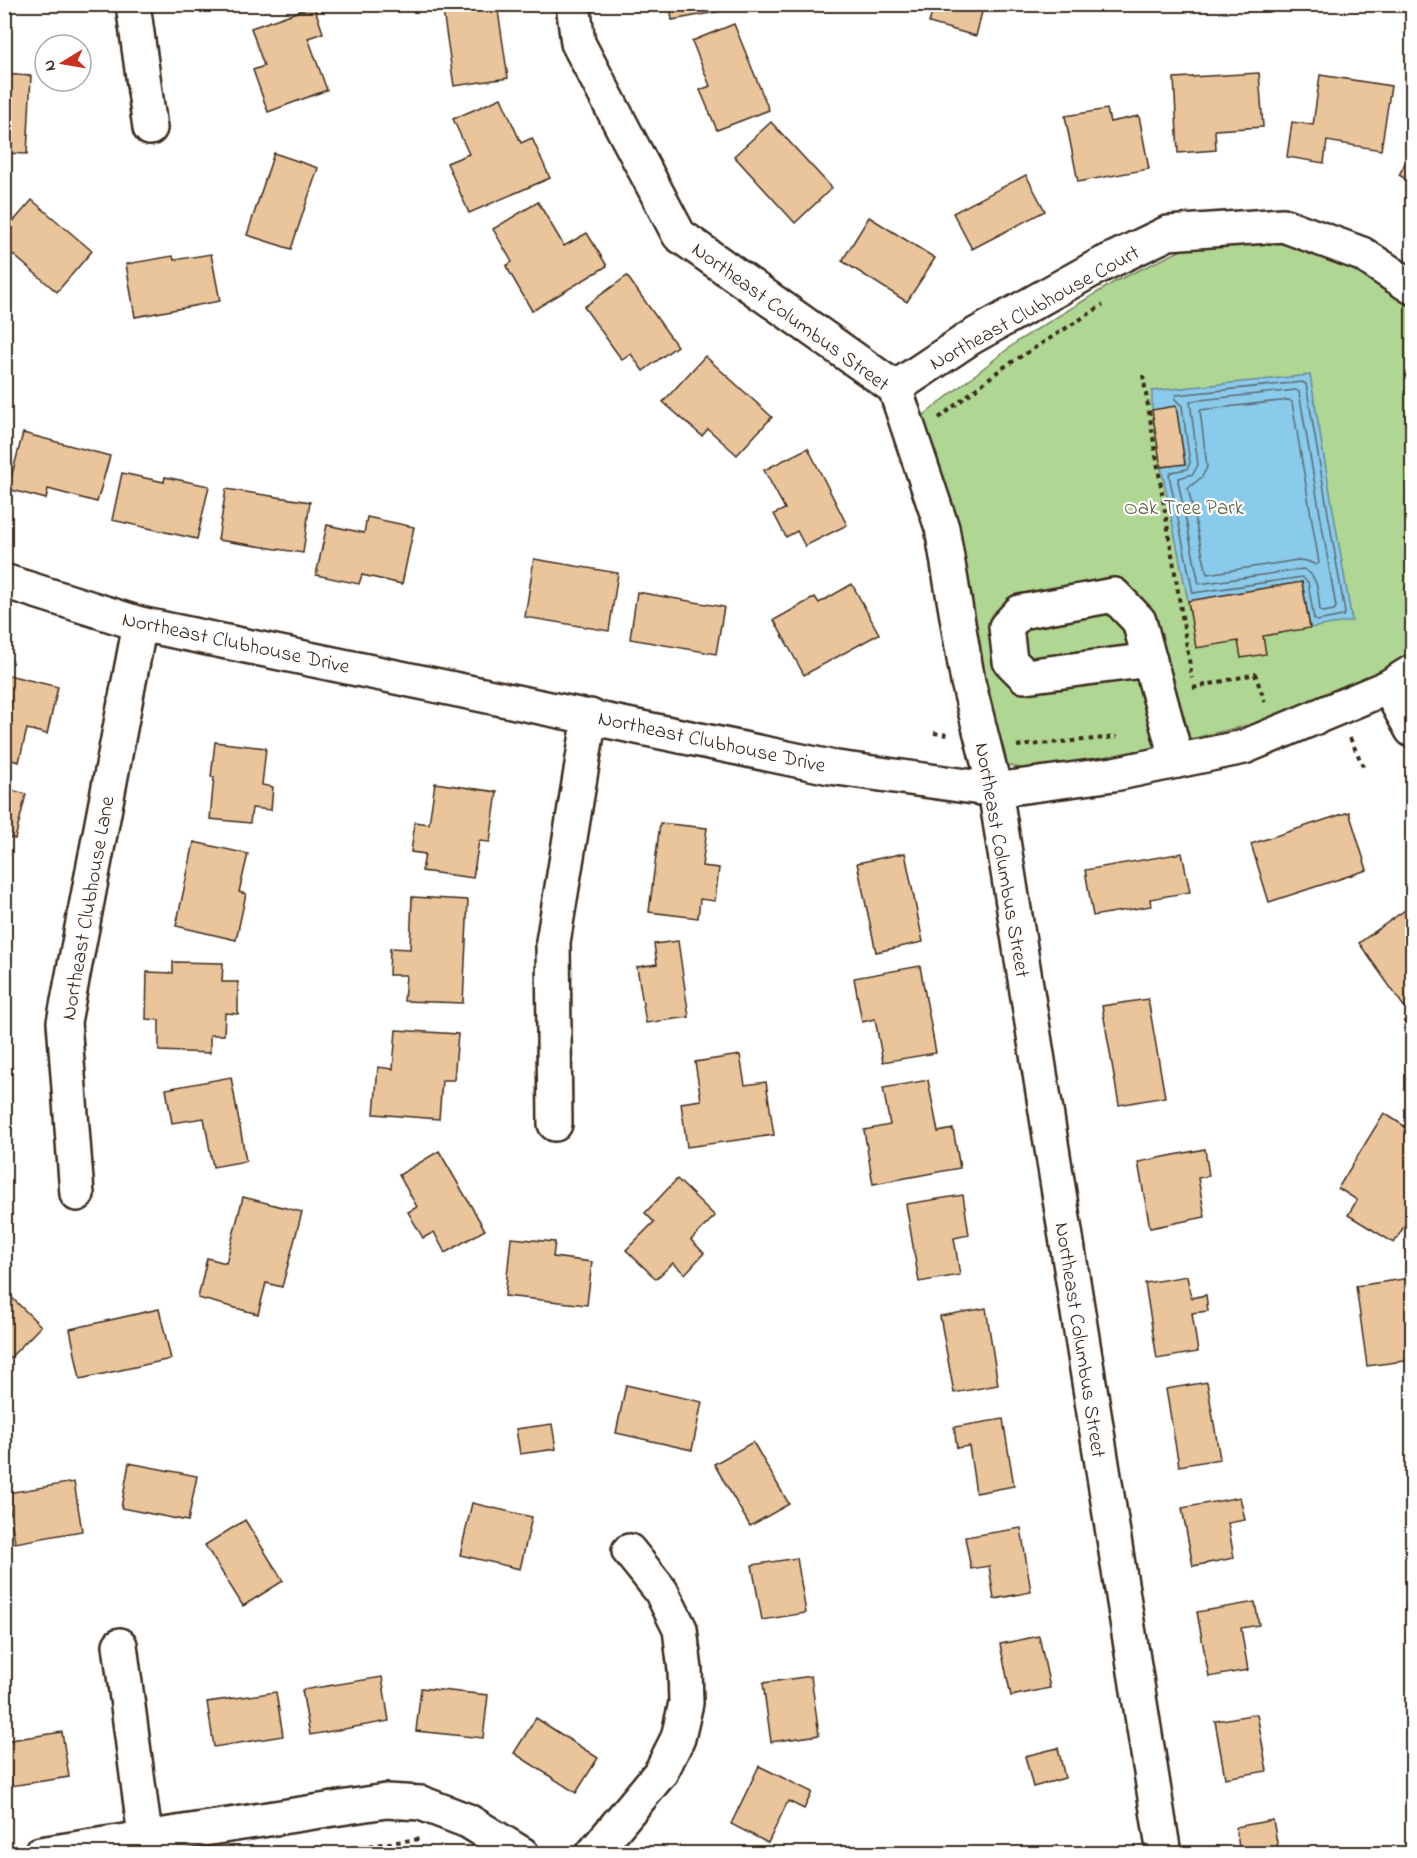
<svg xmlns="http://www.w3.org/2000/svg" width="1417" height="1858" font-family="'Indie Flower',sans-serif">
<rect width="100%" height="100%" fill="#fff"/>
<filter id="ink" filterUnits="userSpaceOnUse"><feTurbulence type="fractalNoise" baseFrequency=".0167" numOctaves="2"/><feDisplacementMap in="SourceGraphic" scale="12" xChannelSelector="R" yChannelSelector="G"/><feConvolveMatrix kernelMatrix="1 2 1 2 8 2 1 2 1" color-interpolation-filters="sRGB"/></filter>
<g filter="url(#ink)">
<path fill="#afd692" stroke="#758058" stroke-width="1.5" d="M1205,239L1289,242L1373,273L1412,301V658L1294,714L1162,746L1040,772L1006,765L989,729L920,418L1019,340L1116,281Z"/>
<path fill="#8acaeb" stroke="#6a8a99" stroke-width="1.5" d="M1310,375L1352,621L1310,628L1302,582L1188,601L1161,467L1185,463L1176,406L1152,410V391Z"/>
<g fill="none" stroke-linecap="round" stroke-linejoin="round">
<g stroke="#5b6a70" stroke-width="1.5">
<path d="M1302,382L1306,384L1345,613L1343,616L1317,621L1314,619L1308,582L1302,577L1193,593L1169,475L1171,472L1187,469L1190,463L1182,406L1175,399L1176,395Z"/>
<path d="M1296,390L1299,392L1336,607L1334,610L1323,612L1320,610C1318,595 1319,575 1303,569L1199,584L1178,481L1179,478L1193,474L1198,465L1190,401Z"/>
<path d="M1289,400L1292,402L1319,563L1316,565L1307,561L1298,560L1207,574L1188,488L1202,477L1207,467L1200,410Z"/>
</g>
</g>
<g fill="#eac49a" stroke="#3b2a1e" stroke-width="1.5">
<path d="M442,4H497L508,78L454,86Z"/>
<path d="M670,4H721L722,11L672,20Z"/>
<path d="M901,4H984L976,36L929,23L932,13Z"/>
<path d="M314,6L323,33L308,38L327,90L268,112L253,70L264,66L251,28Z"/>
<path d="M734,24L769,110L717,130L700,90L710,86L692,41Z"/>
<path d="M1259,73L1263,127L1215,130L1216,150L1178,153L1174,78Z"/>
<path d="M4,74L31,76L27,154L4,153Z"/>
<path d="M1320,75L1391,86L1381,150L1327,141L1324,163L1287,157L1292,122L1313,125Z"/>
<path d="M501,98L521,143L532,138L550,178L469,213L447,163L469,154L453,119Z"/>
<path d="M1107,109L1110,122L1139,116L1149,169L1078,182L1065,116Z"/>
<path d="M771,122L832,188L795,223L734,156Z"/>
<path d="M1412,150V183L1399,175Z"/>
<path d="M274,153L318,168L291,249L247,235Z"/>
<path d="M1026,175L1045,211L972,249L953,213Z"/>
<path d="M32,200L92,251L57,292L4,247V232Z"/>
<path d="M538,202L564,246L587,233L607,266L532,311L506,266L512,262L493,229Z"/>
<path d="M869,217L935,258L907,302L842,261Z"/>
<path d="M211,254L220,301L135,317L126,264L173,256L174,260Z"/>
<path d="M627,276L677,346L643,371L631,354L622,360L584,307Z"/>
<path d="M705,356L772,417L737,455L708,429L702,436L663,402Z"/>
<path d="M1176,406L1185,464L1161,467L1152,410Z"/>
<path d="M23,433L110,456L97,502L48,489L46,499L8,489Z"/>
<path d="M808,448L847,525L805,546L797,531L786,537L774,514L785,509L764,470Z"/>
<path d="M122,473L164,482L165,477L209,486L197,539L112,520Z"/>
<path d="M226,489L310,502L303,553L218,540Z"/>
<path d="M367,517L414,527L402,584L362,575L359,584L316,575L327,525L364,533Z"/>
<path d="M534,559L618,573L609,631L525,617Z"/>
<path d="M1302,582L1310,628L1263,636L1266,654L1241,658L1238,641L1196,648L1188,601Z"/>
<path d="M852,584L879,634L804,675L774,620L815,597L819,603Z"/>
<path d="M637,592L724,607L716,654L630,639Z"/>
<path d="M4,674L58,687L47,734L27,729L19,762L4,758Z"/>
<path d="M215,742L266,748L262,785L273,787L271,810L252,808L250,823L210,819L214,777H211Z"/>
<path d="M435,783L497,792L490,842L479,841L473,878L422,871L425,854L411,852L415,822L429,824Z"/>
<path d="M4,788L26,794L15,839L4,836Z"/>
<path d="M1349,812L1367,870L1269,902L1251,844Z"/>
<path d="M660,823L707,828L702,866L719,868L715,901L700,899L698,918L649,912Z"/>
<path d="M194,842L248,854L239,892L246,894L236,940L176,926Z"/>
<path d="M905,853L923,942L876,952L857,863Z"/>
<path d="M1182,853L1190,892L1150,899L1151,906L1093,916L1085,870Z"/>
<path d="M412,897L468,900L463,1003L404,1001L406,975H389L390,948L410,949Z"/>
<path d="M1405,910L1412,921V1018L1359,943Z"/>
<path d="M678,941L689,1017L646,1023L637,967L657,964L654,944Z"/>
<path d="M173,962L223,963L222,982H238V1014L225,1013L224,1035H210V1053L159,1051V1020L146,1019L147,972L173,973Z"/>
<path d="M920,966L936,1053L883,1062L875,1019L862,1022L854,978Z"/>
<path d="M1148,999L1165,1097L1119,1105L1102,1006Z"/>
<path d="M396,1030L458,1034L454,1080H442L439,1119L374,1114L378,1067L393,1069Z"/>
<path d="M740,1055L745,1085L766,1082L774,1135L687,1147L681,1103L701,1100L695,1062Z"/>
<path d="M231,1077L246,1161L213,1167L204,1118L172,1123L166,1089Z"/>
<path d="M928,1080L938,1132L953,1129L960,1168L873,1184L864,1130L890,1125L883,1088Z"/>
<path d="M1384,1113L1412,1131V1213L1394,1243L1348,1215L1357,1200L1338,1188Z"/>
<path d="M1205,1149L1209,1176L1198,1178L1205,1217L1150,1228L1138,1162Z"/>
<path d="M439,1151L485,1230L445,1253L434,1232L423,1238L408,1212L417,1207L399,1175Z"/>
<path d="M677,1179L715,1216L691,1240L704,1253L685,1274L673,1263L656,1279L626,1250L654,1222L645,1213Z"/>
<path d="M963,1195L969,1235L954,1238L960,1275L919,1282L906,1204Z"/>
<path d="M243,1197L302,1212L282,1287L266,1283L258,1314L198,1298L207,1258L226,1263Z"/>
<path d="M511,1238L555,1242L553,1257L592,1262L587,1305L505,1296Z"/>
<path d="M1187,1276L1191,1298L1206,1295L1208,1311L1192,1313L1198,1352L1157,1359L1145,1283Z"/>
<path d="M1410,1278L1412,1300V1360L1367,1366L1356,1286Z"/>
<path d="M4,1290L41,1326L8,1360L4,1356Z"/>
<path d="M986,1308L998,1385L954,1393L940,1316Z"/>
<path d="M159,1309L171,1359L80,1379L70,1329Z"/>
<path d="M1207,1382L1220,1459L1179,1466L1166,1389Z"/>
<path d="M626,1385L702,1402L692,1450L616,1433Z"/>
<path d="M1003,1419L1014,1486L976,1493L969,1446L957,1448L954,1427Z"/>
<path d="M552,1424L556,1449L520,1454L516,1429Z"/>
<path d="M753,1442L789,1504L750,1526L714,1464Z"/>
<path d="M129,1463L197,1476L188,1521L121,1508Z"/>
<path d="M74,1482L82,1531L15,1543L7,1493Z"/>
<path d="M1240,1497L1245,1520L1228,1523L1234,1558L1193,1566L1182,1508Z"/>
<path d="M472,1503L532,1517L520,1569L460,1555Z"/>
<path d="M245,1520L283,1581L243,1606L205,1545Z"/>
<path d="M1021,1528L1031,1592L994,1599L989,1566L971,1569L965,1537Z"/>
<path d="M797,1558L806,1613L762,1620L752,1565Z"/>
<path d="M1255,1602L1259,1625L1241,1628L1248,1670L1209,1677L1197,1612Z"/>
<path d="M1039,1636L1050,1688L1011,1696L1000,1644Z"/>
<path d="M811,1676L819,1735L771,1742L763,1683Z"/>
<path d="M382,1677L389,1721L310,1735L302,1690Z"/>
<path d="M421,1688L488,1695L483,1738L416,1731Z"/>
<path d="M276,1692L283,1736L214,1747L207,1702Z"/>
<path d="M1257,1714L1267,1771L1225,1778L1215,1721Z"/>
<path d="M536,1718L598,1758L576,1793L514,1753Z"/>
<path d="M62,1732L69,1777L4,1787V1741Z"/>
<path d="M1058,1748L1065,1778L1033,1787L1025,1756Z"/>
<path d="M759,1766L812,1792L804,1809L788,1801L768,1843L731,1824Z"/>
<path d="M1273,1820L1279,1854H1240L1236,1827Z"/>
</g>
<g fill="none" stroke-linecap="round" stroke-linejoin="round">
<g stroke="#3b2a1e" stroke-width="38">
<g id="minor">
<path d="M133,4L150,128"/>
<path d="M573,4L578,43L679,235L895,388L942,528L968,682L995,790L1164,1854"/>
<path d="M895,388L970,338L1097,267L1168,233L1283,225L1362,254L1412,287"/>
<path d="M4,581L140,624L830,767L995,790L1114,774L1244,747L1388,687L1412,672"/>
<path d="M1150,660L1025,676L1010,661L1006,627L1020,612L1114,595L1139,621L1177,761"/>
<path d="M1388,687L1412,730"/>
<path d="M555,1124L553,942L590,716"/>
<path d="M77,1194L64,1022L140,624"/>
<path d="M120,1645L145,1836"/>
<path d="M40,1854L386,1801L421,1803L468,1821L522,1854"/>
<path d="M593,1854L661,1772L678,1738L686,1703L685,1670L680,1629L661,1591L629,1551"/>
</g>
</g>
<g stroke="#3b2a1e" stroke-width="4" stroke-dasharray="4.5 4.5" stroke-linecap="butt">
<path d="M1143,375L1192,678"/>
<path d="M939,418L1001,369L1103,305"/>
<path d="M1193,688L1255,674L1265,702"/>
<path d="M934,733L948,735"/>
<path d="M1350,738L1365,770"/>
<path d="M1017,746L1117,737"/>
<path d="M307,1854L419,1839"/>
</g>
<use href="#minor" stroke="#fff" stroke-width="33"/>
</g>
</g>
<g text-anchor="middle" stroke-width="4.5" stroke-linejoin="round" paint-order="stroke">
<g font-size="21" fill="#3b2a1e" stroke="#fff">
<text transform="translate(1034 307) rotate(-29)" y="7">Northeast Clubhouse Court</text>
<text transform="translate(791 316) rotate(36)" y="7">Northeast Columbus Street</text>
<text transform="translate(236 642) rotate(12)" y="7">Northeast Clubhouse Drive</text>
<text transform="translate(712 741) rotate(12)" y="7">Northeast Clubhouse Drive</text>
<text transform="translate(1003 860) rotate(80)" y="7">Northeast Columbus Street</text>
<text transform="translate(87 908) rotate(-80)" y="7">Northeast Clubhouse Lane</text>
<text transform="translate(1081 1340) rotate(81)" y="7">Northeast Columbus Street</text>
</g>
<g font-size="21" fill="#5e5e41" stroke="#fff">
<text x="1184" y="514">Oak Tree Park</text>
</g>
</g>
<rect width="1417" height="1858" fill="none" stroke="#fff" stroke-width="24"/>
<rect x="12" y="12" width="1393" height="1834" fill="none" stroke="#3b2a1e" stroke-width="2" filter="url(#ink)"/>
<g transform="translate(63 63) rotate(259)"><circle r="28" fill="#ffffff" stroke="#b1aaa5" stroke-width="1.5"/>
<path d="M0-4.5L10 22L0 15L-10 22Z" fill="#c8321e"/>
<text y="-9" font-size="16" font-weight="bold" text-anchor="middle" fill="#3b2a1e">N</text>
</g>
</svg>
